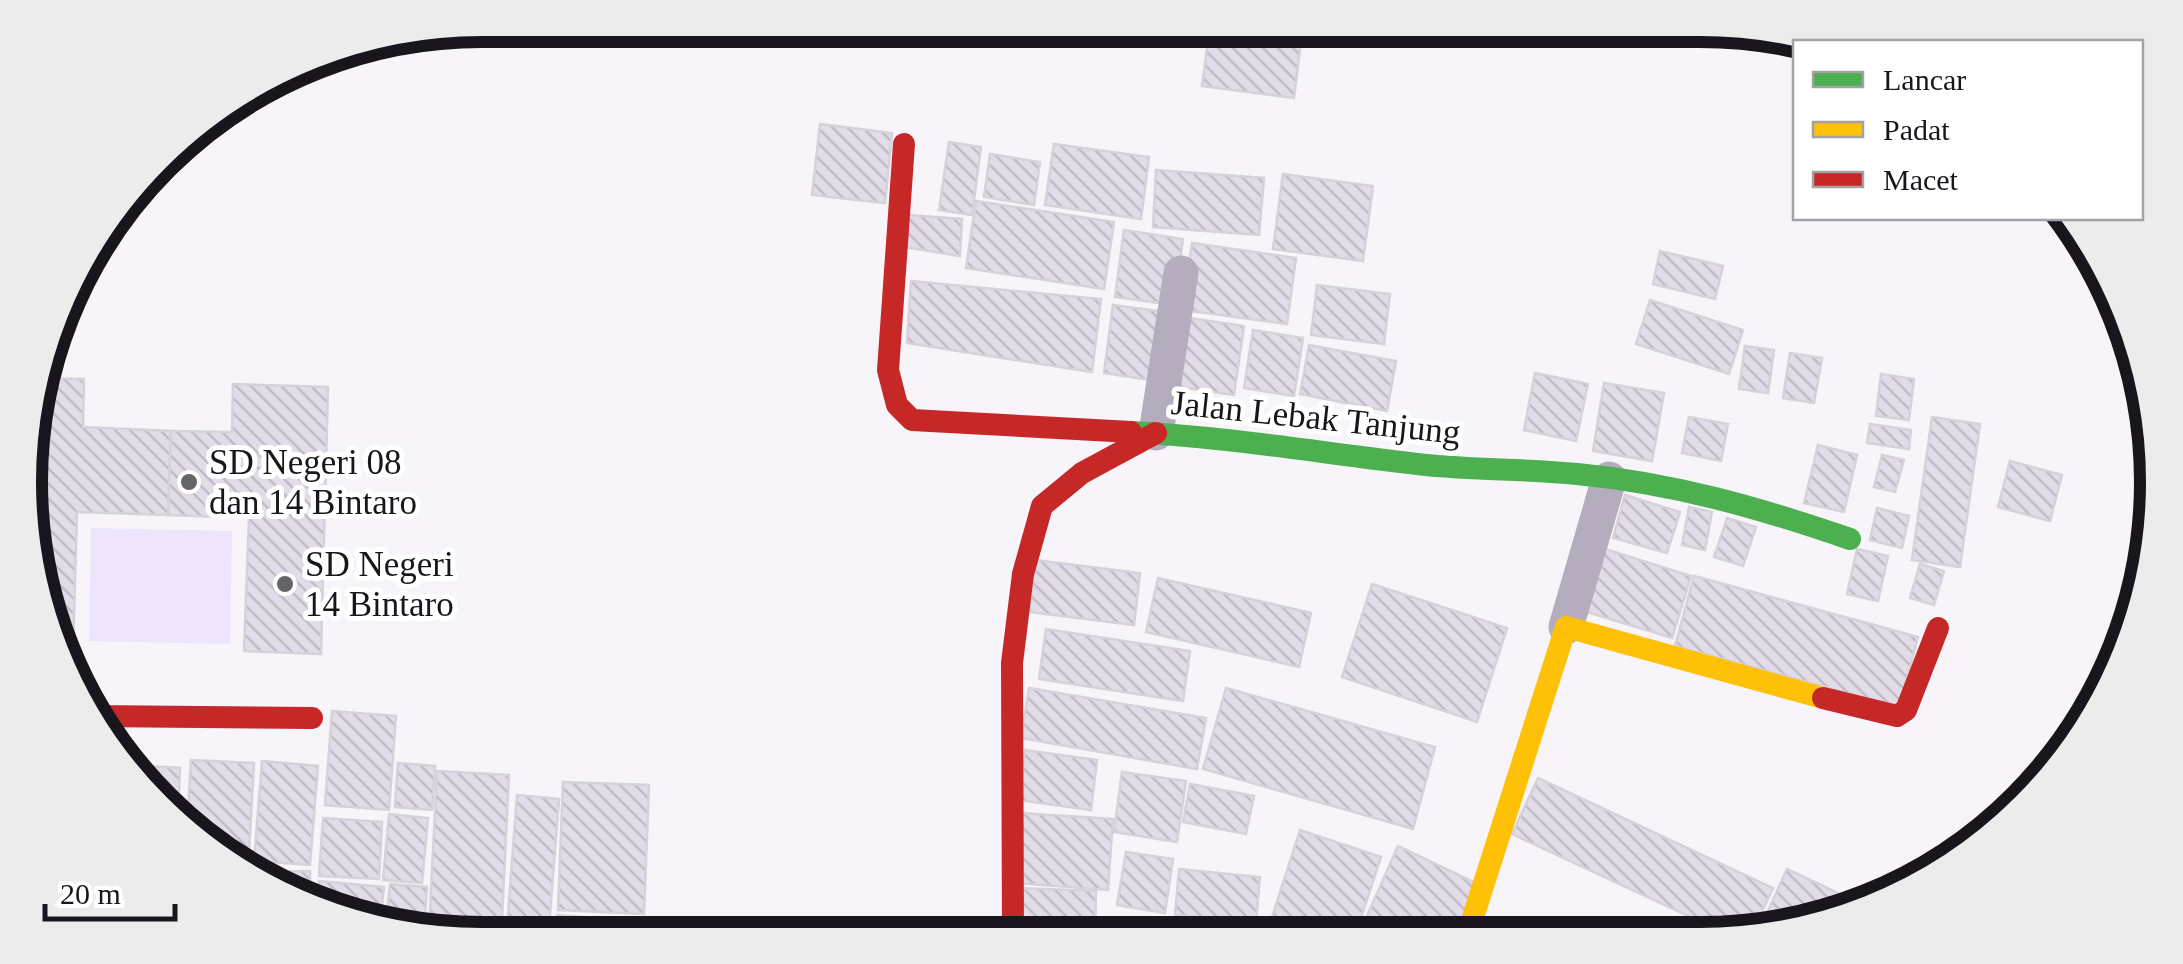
<svg xmlns="http://www.w3.org/2000/svg" width="2183" height="964" font-family="Georgia,serif">
<defs>
<pattern id="building-back-hatch" width="6" height="6" patternUnits="userSpaceOnUse" patternTransform="scale(2.5)"><rect width="6" height="6" fill="#e2dce8"/><path d="M-1 5l2 2M0 0l6 6M5-1l2 2" fill="none" stroke="#c1bcc6"/></pattern>
</defs>
<rect width="100%" height="100%" fill="#f7f4fa"/>
<path fill="#eee4fc" d="M91,528L232,531L230,644L89,641Z"/>
<g fill="url(#building-back-hatch)" stroke="#d5d2d9" stroke-width="2.5">
<path d="M1210,25H1244L1302,33L1294,98L1202,86Z"/>
<path d="M820,124L892,133L885,203L812,195Z"/>
<path d="M949,142L981,147L972,215L939,210Z"/>
<path d="M1054,144L1149,157L1141,219L1045,205Z"/>
<path d="M990,154L1040,162L1034,205L984,197Z"/>
<path d="M1156,170L1264,178L1259,235L1153,227Z"/>
<path d="M1283,174L1373,186L1363,261L1273,249Z"/>
<path d="M976,201L1114,222L1104,289L966,268Z"/>
<path d="M908,215L962,219L960,256L904,247Z"/>
<path d="M1124,230L1183,239L1174,305L1115,297Z"/>
<path d="M1192,243L1296,258L1287,324L1183,310Z"/>
<path d="M1660,251L1723,266L1715,299L1653,284Z"/>
<path d="M911,281L1101,299L1092,372L907,343Z"/>
<path d="M1317,285L1390,294L1384,344L1311,335Z"/>
<path d="M1650,300L1743,330L1729,374L1636,344Z"/>
<path d="M1113,305L1166,312L1157,381L1104,373Z"/>
<path d="M1176,316L1244,326L1234,395L1166,385Z"/>
<path d="M1253,330L1303,338L1294,396L1244,388Z"/>
<path d="M1309,345L1396,361L1387,411L1300,394Z"/>
<path d="M1745,346L1774,350L1768,393L1739,389Z"/>
<path d="M1790,353L1822,358L1814,403L1783,398Z"/>
<path d="M1535,373L1588,384L1576,441L1524,430Z"/>
<path d="M1881,374L1914,379L1909,420L1876,416Z"/>
<path d="M40,378L84,379L83,427L171,431L168,515L77,512L73,650H64L34,571V393Z"/>
<path d="M1604,383L1664,393L1652,461L1593,451Z"/>
<path d="M233,384L328,387L321,654L244,651L249,518L168,515L171,431L232,432Z"/>
<path d="M1689,417L1728,424L1721,461L1682,453Z"/>
<path d="M1932,417L1980,424L1960,567L1912,560Z"/>
<path d="M1870,424L1911,430L1909,449L1867,443Z"/>
<path d="M1818,445L1857,455L1844,512L1804,503Z"/>
<path d="M1882,455L1904,460L1895,492L1874,487Z"/>
<path d="M2010,461L2062,475L2050,521L1998,507Z"/>
<path d="M1625,495L1680,512L1667,553L1613,538Z"/>
<path d="M1689,507L1712,512L1705,550L1682,545Z"/>
<path d="M1877,508L1909,516L1902,548L1870,540Z"/>
<path d="M1727,518L1756,527L1743,566L1714,557Z"/>
<path d="M1599,547L1691,576L1672,638L1580,610Z"/>
<path d="M1857,549L1888,556L1878,601L1847,594Z"/>
<path d="M1035,560L1140,573L1134,625L1029,612Z"/>
<path d="M1920,564L1944,571L1934,605L1910,598Z"/>
<path d="M1694,576L1918,637L1899,707L1675,646Z"/>
<path d="M1158,578L1311,613L1299,667L1146,632Z"/>
<path d="M1372,584L1507,628L1477,722L1342,677Z"/>
<path d="M1046,629L1190,651L1183,701L1039,679Z"/>
<path d="M1029,688L1206,718L1197,769L1021,738Z"/>
<path d="M1226,688L1435,747L1413,829L1203,769Z"/>
<path d="M332,711L396,716L389,810L325,805Z"/>
<path d="M1025,750L1097,760L1091,810L1018,800Z"/>
<path d="M191,760L254,763L249,851L222,850L187,829Z"/>
<path d="M262,761L318,766L310,865L254,861Z"/>
<path d="M398,763L435,766L432,810L395,807Z"/>
<path d="M131,765L180,768L178,823Z"/>
<path d="M437,771L509,775L501,939L429,930Z"/>
<path d="M1122,772L1186,781L1177,842L1114,832Z"/>
<path d="M1538,778L1773,888L1751,935H1729L1512,834Z"/>
<path d="M563,782L649,785L644,914L558,910Z"/>
<path d="M1190,784L1254,796L1246,834L1183,822Z"/>
<path d="M517,795L559,799L548,939H506Z"/>
<path d="M1020,813L1113,819L1108,890L1015,883Z"/>
<path d="M389,814L428,818L422,883L383,880Z"/>
<path d="M323,818L382,822L379,879L319,876Z"/>
<path d="M1300,830L1381,857L1355,936L1277,937L1267,933Z"/>
<path d="M1398,846L1482,886L1460,936H1358Z"/>
<path d="M1126,852L1173,859L1165,913L1117,905Z"/>
<path d="M1179,869L1260,877L1256,922L1175,915Z"/>
<path d="M1787,869L1863,905L1862,908L1757,935Z"/>
<path d="M310,871V901L260,872Z"/>
<path d="M319,881L384,887L380,922L335,915L317,904Z"/>
<path d="M390,884L427,887L424,929L386,923Z"/>
<path d="M1017,888L1096,891L1095,937H1015Z"/>
<path d="M557,915L634,921V939H555Z"/>
<path d="M1179,920L1258,928V937H1177Z"/>
</g>
<g fill="none" stroke-linecap="round" stroke-linejoin="round">
<g stroke="#b5adbe" stroke-width="35">
<path d="M1156,433L1181,273"/>
<path d="M1566,627L1609,479"/>
</g>
<path stroke="#4caf50" stroke-width="22" d="M1131,432C1230,437 1327,454 1426,465C1476,470 1527,469 1577,474C1673,483 1760,508 1850,539"/>
<path stroke="#ffc107" stroke-width="22" d="M1467,936L1566,627L1823,698"/>
<g stroke="#c62828" stroke-width="22">
<path d="M904,144L888,370L897,405L912,420L1131,432"/>
<path d="M1823,698L1897,716L1906,710L1938,628"/>
<path d="M90,716L312,718"/>
<path d="M1013,937L1012,663L1023,574L1042,506L1082,473L1156,433"/>
</g>
</g>
<g fill="#66636a" stroke="#fff" stroke-width="4">
<circle cx="189" cy="482" r="10"/>
<circle cx="285" cy="584" r="10"/>
</g>
<g text-anchor="middle" stroke-width="10" stroke-linejoin="round" paint-order="stroke">
<g font-size="35" fill="#18151c" stroke="#fff">
<text transform="translate(1316 417) rotate(6)" y="12">Jalan Lebak Tanjung</text>
</g>
<g font-size="35" fill="#18151c" stroke="#fff" text-anchor="start">
<text x="209" y="474">SD Negeri 08<tspan x="209" dy="40">dan 14 Bintaro</tspan></text>
<text x="305" y="576">SD Negeri<tspan x="305" dy="40">14 Bintaro</tspan></text>
</g>
</g>
<path d="M0 0H2183V964H0ZM482 42H1700A440 440 0 0 1 2140 482V482A440 440 0 0 1 1700 922H482A440 440 0 0 1 42 482V482A440 440 0 0 1 482 42Z" fill="#edeced" fill-rule="evenodd"/>
<path fill="none" stroke="#18151c" stroke-width="12" d="M482 42H1700A440 440 0 0 1 2140 482V482A440 440 0 0 1 1700 922H482A440 440 0 0 1 42 482V482A440 440 0 0 1 482 42Z"/>
<rect x="1793" y="40" width="350" height="180" fill="#ffffff" stroke="#a3a1a4" stroke-width="2.5"/>
<rect x="1813" y="72" width="50" height="15" fill="#4caf50" stroke="#a3a1a4" stroke-width="2.5"/>
<text x="1883" y="90" font-size="30" fill="#18151c">Lancar</text>
<rect x="1813" y="122" width="50" height="15" fill="#ffc107" stroke="#a3a1a4" stroke-width="2.5"/>
<text x="1883" y="140" font-size="30" fill="#18151c">Padat</text>
<rect x="1813" y="172" width="50" height="15" fill="#c62828" stroke="#a3a1a4" stroke-width="2.5"/>
<text x="1883" y="190" font-size="30" fill="#18151c">Macet</text>
<path d="M45 904v15h130v-15" fill="none" stroke="#18151c" stroke-width="5"/>
<text x="60" y="904" font-size="30" fill="#18151c" stroke="#ffffff" stroke-width="8" paint-order="stroke">20 m</text>
</svg>
